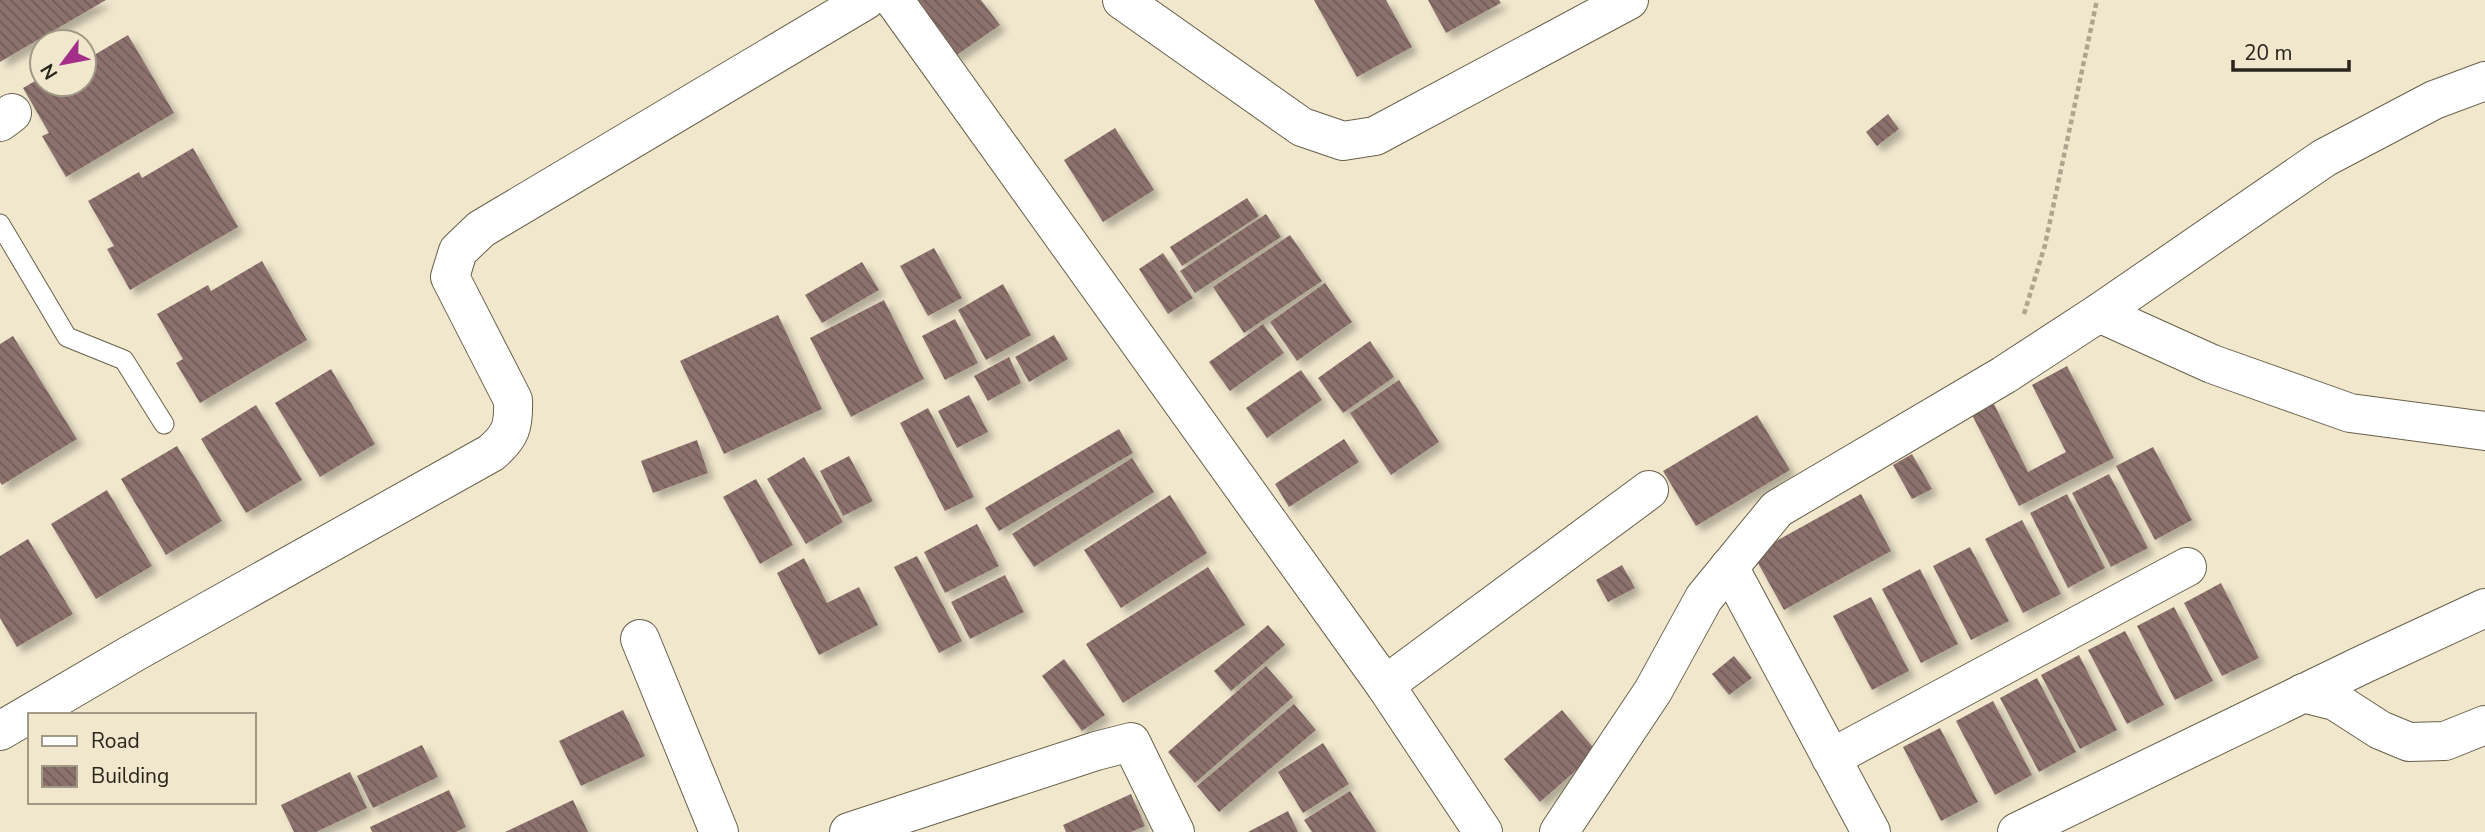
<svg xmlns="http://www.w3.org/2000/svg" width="2485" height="832" font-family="'Nunito Sans',sans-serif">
<defs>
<pattern id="building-back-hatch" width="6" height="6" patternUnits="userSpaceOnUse" patternTransform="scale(1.75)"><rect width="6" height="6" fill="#8c716c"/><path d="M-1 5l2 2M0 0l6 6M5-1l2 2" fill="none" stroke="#725d58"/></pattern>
<filter id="shadow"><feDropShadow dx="6" dy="6" stdDeviation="3.5" flood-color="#0004"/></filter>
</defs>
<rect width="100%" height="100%" fill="#f0e7cd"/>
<g fill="url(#building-back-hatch)" filter="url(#shadow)">
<path d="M0,0H106L0,62Z"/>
<path d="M912,0H981L1000,25L954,57Z"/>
<path d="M1314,0H1386L1412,47L1357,77Z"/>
<path d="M1428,0H1499L1501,3L1446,33Z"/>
<path d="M128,35L174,113L66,177L42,136L49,133L23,88L42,77V84H84V61Z"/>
<path d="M1888,114L1899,129L1877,146L1866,132Z"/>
<path d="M1115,128L1154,190L1103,222L1064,160Z"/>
<path d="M193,148L238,227L130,290L107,249L114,246L88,201L139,172L142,178Z"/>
<path d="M1247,198L1259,216L1182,266L1170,247Z"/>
<path d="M1266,214L1281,237L1195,293L1180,271Z"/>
<path d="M1290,235L1322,281L1244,333L1213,287Z"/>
<path d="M934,248L962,298L928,316L900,266Z"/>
<path d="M1163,253L1193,298L1168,314L1139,269Z"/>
<path d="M262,261L307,340L200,403L176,363L183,359L157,314L208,285L211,291Z"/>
<path d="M862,262L879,290L822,323L805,295Z"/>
<path d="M1325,283L1352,322L1297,361L1270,322Z"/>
<path d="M1003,284L1031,335L986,360L958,310Z"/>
<path d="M884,300L924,379L851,417L810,338Z"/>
<path d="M778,315L822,409L724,454L680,361Z"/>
<path d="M955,319L978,363L945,380L922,336Z"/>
<path d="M1263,324L1284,353L1230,391L1209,362Z"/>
<path d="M1054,335L1068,359L1029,382L1015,357Z"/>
<path d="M13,336L77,439L2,485L0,482V344Z"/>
<path d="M1370,341L1394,377L1343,413L1318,378Z"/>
<path d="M1009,357L1021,383L988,401L974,376Z"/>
<path d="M2067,366L2114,458L2019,506L1972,415L1994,404L2028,472L2066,452L2032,385Z"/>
<path d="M331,369L375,444L320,477L275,403Z"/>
<path d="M1301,370L1322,400L1267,438L1246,408Z"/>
<path d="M1399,380L1439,442L1391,475L1350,413Z"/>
<path d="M969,395L988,432L957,448L938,411Z"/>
<path d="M256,405L302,480L246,513L201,439Z"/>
<path d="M928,408L974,497L945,511L900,423Z"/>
<path d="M1757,415L1790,470L1696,526L1663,471Z"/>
<path d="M1119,429L1133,453L999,531L985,508Z"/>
<path d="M1344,439L1359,462L1289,507L1275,484Z"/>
<path d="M697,440L708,473L653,493L641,461Z"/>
<path d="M177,446L222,521L166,555L121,479Z"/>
<path d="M2153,447L2192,520L2155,540L2116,466Z"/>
<path d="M1912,454L1932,489L1912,499L1893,465Z"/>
<path d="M849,456L873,501L843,516L820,471Z"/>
<path d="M804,457L843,522L806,544L767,479Z"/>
<path d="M1132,458L1154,492L1034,567L1012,534Z"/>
<path d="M2109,474L2148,548L2111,567L2072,493Z"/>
<path d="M756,479L793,545L760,564L723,497Z"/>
<path d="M107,490L152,566L96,599L51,524Z"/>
<path d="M1861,494L1891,551L1784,610L1753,554Z"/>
<path d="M2067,494L2105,568L2068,588L2030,513Z"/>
<path d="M1170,495L1207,553L1121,608L1084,550Z"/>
<path d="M2022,520L2061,594L2023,613L1985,539Z"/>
<path d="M977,524L999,566L945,593L924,552Z"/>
<path d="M28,539L73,614L17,647L0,618V556Z"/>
<path d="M1970,547L2009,621L1971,640L1933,566Z"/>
<path d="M917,556L962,641L939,653L894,567Z"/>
<path d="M804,558L827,603L859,587L878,625L819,655L777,573Z"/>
<path d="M1622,565L1635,588L1608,602L1596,580Z"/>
<path d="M1208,567L1245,625L1123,703L1086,644Z"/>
<path d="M1920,569L1958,644L1921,663L1882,589Z"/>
<path d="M1005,575L1024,612L970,639L951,602Z"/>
<path d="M2221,583L2259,658L2222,676L2184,603Z"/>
<path d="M1871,597L1909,671L1872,690L1833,616Z"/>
<path d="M2174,607L2213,681L2175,700L2137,626Z"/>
<path d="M1268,625L1285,645L1231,691L1214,671Z"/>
<path d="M2125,631L2164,705L2127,724L2088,650Z"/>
<path d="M2079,655L2117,730L2080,749L2041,675Z"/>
<path d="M1734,656L1752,678L1729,695L1712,674Z"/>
<path d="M1064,659L1105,715L1082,731L1042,676Z"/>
<path d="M1266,666L1293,697L1195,783L1168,752Z"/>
<path d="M2037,678L2076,752L2039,772L2000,698Z"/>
<path d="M1993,701L2032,775L1995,795L1956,721Z"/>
<path d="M1294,704L1316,730L1219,812L1197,786Z"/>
<path d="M623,710L645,756L581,786L559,741Z"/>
<path d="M1562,710L1597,752L1540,802L1504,759Z"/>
<path d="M1940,728L1978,802L1941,821L1903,747Z"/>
<path d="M1323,743L1349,784L1303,813L1278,772Z"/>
<path d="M422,745L438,777L373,808L357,776Z"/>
<path d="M350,772L367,808L316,832H294L281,805Z"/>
<path d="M449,790L466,827L456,832H372L370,827Z"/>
<path d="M1350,791L1376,832H1312L1304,820Z"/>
<path d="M1131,794L1145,826L1131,832H1066L1063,825Z"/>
<path d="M573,800L588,832H505Z"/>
<path d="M1288,811L1298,832H1248Z"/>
</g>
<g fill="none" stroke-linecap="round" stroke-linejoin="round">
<g stroke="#68604a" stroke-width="21">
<path id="service" d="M0,224L67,337L124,360L164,424"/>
</g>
<g stroke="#68604a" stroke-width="40">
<g id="minor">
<path d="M1122,0L1302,127L1343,141L1375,136L1629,0"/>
<path d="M0,122L12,113"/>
<path d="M2099,313L2212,364L2350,413L2485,431"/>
<path d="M1729,567L1871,832"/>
<path d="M640,639L719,832"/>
<path d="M1385,685L1649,490"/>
<path d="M2303,693L2335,701L2380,730L2409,742L2445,741L2485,725"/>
<path d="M0,731L135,652L491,453C511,436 514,426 513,400L450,277L458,251L481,229L866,0"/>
<path d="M1831,758L2187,567"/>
<path d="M849,832L1096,751L1131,742L1175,832"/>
<path d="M1559,832L1653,691L1704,598L1777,509L2004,375L2099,313L2324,158L2434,100L2485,81"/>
<path d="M2017,832L2364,664L2485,608"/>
</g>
</g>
<g stroke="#68604a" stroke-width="40">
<path id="tertiary" d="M894,0L1385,685L1483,832"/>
</g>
<path stroke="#aca590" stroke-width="4.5" stroke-dasharray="5 3.5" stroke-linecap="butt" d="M2024,314L2045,245L2097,0"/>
<use href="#service" stroke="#fff" stroke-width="19"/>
<use href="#minor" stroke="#fff" stroke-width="38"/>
<use href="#tertiary" stroke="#fff" stroke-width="38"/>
</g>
<rect x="28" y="713" width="228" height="91" fill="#f0e7cd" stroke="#a09986" stroke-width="2"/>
<rect x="42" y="736" width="35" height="10" fill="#ffffff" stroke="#a09986" stroke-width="2"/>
<text x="91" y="748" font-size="21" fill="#29251c">Road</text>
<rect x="42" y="766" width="35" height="21" fill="url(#building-back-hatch)" stroke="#a09986" stroke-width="2"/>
<text x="91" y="783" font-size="21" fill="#29251c">Building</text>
<g transform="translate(63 63) rotate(238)"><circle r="33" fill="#f0e7cd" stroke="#a09986" stroke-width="2"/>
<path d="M0-5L12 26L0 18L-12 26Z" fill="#a42f89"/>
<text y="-10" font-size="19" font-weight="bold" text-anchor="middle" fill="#29251c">N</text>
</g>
<path d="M2233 60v10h116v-10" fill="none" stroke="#29251c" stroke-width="3.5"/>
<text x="2244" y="60" font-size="21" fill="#29251c" stroke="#f0e7cd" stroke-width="5" paint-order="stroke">20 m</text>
</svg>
